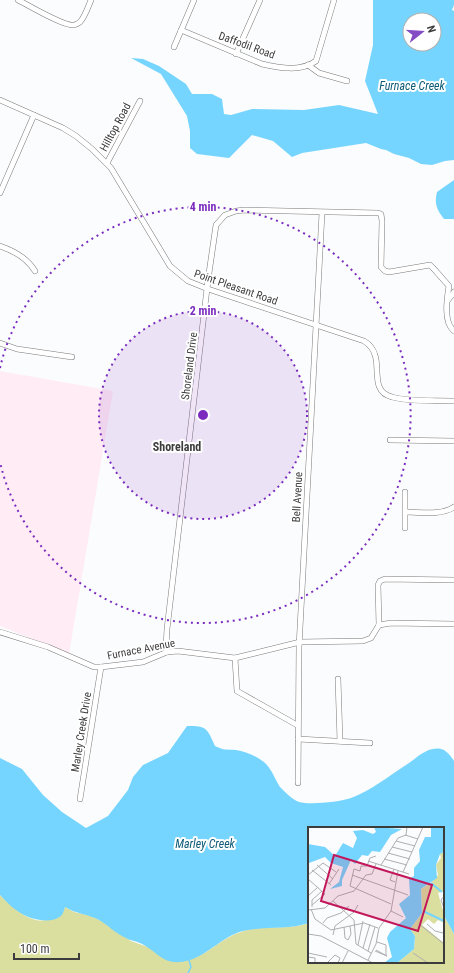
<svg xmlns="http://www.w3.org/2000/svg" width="454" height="973" font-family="'Roboto Condensed',sans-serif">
<rect width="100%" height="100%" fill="#fbfcfd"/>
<path fill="#ffecf5" d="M0,371L113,391L69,654L0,626Z"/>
<path fill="#dadf9f" d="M0,895C14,908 34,929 54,917C59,914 63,913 65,907L74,912L91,916L101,921L131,941L145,946L195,958C211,951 224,937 241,932C263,924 287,931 309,923V962H443V914L454,934V973H0Z"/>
<g fill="#76d5fe" fill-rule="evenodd">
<path d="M373,0H454V5L452,10L454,11V160L445,161L432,165L421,164L409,158L394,154L386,150L381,149L366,143L302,153L292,157L273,141L252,135L229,158L197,154L190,148V131L187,116L161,74L131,58L143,59L159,66L186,84L192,94H212L222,99L224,114L231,115L252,109L304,110L339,105L378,114L365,81L373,45ZM410,20H434V44H410Z"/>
<path d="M454,180V219H444C437,210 434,204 437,192Z"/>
<path d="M187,726C207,726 207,728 215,746C225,751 225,749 236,750C244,751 254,755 261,760C271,766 274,778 280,787C285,792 293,800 299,802C311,805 339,802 351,798C370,791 389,776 406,765C416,759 427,746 441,749C446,750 451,756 454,761V934L443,914V828H309V923C288,930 265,926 243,931C223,936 209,954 190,960C165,967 162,956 144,945C138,941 130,941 124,937C115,933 108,925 99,920C88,914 76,914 65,907C64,910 63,914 61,916C50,925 29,919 19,912C12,908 6,901 0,895V758L22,769L43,795L62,812L86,828L108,816L128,790L133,777L143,765L168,753Z"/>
</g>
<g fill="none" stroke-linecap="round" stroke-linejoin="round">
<path stroke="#76d5fe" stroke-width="1.5" d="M188,973L191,967L189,960"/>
<g stroke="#79797a" stroke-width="6">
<g id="street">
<path d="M18,0C28,5 65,27 74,25C75,25 79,23 80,22C85,17 88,7 91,0"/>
<path d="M181,30L262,64C279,68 301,72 316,61L334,0"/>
<path d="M174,47L194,0"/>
<path d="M236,54L260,0"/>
<path d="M308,65L319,73L347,81"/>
<path d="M0,100L63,128L76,136L92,149L111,168L170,266L188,281L208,289L364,341C369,344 373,348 375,355C380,369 371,392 392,397C408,402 437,400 454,401"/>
<path d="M107,163L140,101"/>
<path d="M0,193L34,115"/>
<path d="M0,246C15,251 27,258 35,271"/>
<path d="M434,269L449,286C447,298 443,322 454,331"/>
<path d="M448,300L454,292"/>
<path d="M0,343L17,349L72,357"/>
<path d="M390,440L454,441"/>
<path d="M406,512C420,512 441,516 454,507"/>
<path d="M405,528V492"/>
<path d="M379,625L378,585L380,581L385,579L454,580"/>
<path d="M379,625L391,623L454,624"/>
<path d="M0,632L48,647L94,667H101L143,662L167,652L178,651L235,658L300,642L363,641L371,638L379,625"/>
<path d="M167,652L166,647L167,629L208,280L216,225L225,215L236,211L244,210L378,213L381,214L382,221L381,267L385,271L389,272L430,265L433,268"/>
<path d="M235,658L237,691L297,725"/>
<path d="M338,679L340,741"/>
<path d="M298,739L370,743"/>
<path d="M298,783L299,647L322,213"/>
<path d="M80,799L101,667"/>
</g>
</g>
<use href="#street" stroke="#fff" stroke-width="5"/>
</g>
<circle cx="203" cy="415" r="104" fill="#7b2cbf" fill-opacity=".12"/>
<g fill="none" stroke="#7b2cbf" stroke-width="2" stroke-dasharray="2 4">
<circle cx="203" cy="415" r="104"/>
<path d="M0 368A208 208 0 1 1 0 462"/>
</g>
<g text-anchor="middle" stroke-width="4" stroke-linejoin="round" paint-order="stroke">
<g font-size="11" fill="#3c3c3d" stroke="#fff">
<text transform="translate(247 45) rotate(20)" y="4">Daffodil Road</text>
<text transform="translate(115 127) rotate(-62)" y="4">Hilltop Road</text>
<text transform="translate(236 287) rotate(19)" y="4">Point Pleasant Road</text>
<text transform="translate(189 366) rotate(-83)" y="4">Shoreland Drive</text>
<text transform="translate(297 497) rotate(-87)" y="4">Bell Avenue</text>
<text transform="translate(141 649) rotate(-11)" y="4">Furnace Avenue</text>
<text transform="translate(81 732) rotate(-81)" y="4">Marley Creek Drive</text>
</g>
<g font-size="12" font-style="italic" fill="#0d5b77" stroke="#fff">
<text x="412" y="90">Furnace Creek</text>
<text x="205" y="848">Marley Creek</text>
</g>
<g font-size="12" font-weight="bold" fill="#3c3c3d" stroke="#fff">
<text x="177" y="451">Shoreland</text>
</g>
</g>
<g transform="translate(308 827)">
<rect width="136" height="136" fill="#fbfcfd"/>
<path d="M136,25V64L130,66L136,87V96L130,93L126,97L120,92L114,98L136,116V136H89L106,122L107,109L102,102L114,86L113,62L123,56L130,48L128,38L133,31L132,27Z" fill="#dadf9f"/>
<path d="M66,0L94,2L83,8L72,25L64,24L60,29L54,28L47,37L43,33L34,53V59L22,62L31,55L35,40L23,36L17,30L1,36L0,17L17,20L27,29L35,16L45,21L49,11L45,4L55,3L65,7L68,5ZM123,0H136V25L132,27L128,38L129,51L113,62L114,86L102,102L107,109L106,122L89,136H76L84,130L79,111L82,105L98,91L91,77L102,68L101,52L106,49V41L112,34L111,23L117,10H123Z" fill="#76d5fe"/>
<path fill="none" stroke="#76d5fe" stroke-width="2" d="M123,56L134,65M115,84L136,94"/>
<path fill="none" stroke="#afafb0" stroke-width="1" d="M97,8L110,12M88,14L107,19M84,20L104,25M80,26L102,32M76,32L99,38M60,34L101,47M9,38L25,52M73,38L90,11L98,8L99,0M53,39L52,44L46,42L42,59L83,77M53,39H59L62,31L68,29M86,42L82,53L87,55M4,43L23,58M95,45L115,0M0,48L15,36L28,45M44,48L100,68M0,52L17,67L4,78M21,57L31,42M0,69L10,60M136,69L133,73L136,81M25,74L46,93L48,117L63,126M4,80V73L14,64M3,82L7,92L23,103L56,96L70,101M0,83L17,81L30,69L46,64L58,48L64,47L68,37M83,84L95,90M15,96L19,91L33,86L41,79M111,97L136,117M119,97L127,104L135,106M36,100L37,111L40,113L43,107L42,99M0,107L13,109L65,136M25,108L27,99L46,85L50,78M69,115L78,118V128M50,118L55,94M55,121L62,97M60,124L67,100M67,124L79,129L68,123M0,126L19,130M105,126L120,136M0,130L7,131V136M60,133L68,117L71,101L83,84L90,44M19,136L27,128L32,131L30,136M34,136L40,124"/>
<path fill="#c2185b" fill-opacity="0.15" stroke="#c2185b" stroke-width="2" d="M26,28L124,58L110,104L13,74Z"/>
<rect width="136" height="136" fill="none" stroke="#3c3c3d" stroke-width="2"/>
</g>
<circle cx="203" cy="415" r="6" fill="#7b2cbf" stroke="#fff" stroke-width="2"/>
<g font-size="12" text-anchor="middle" font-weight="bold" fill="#7b2cbf" stroke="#fff" stroke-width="4" stroke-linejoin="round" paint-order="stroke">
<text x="203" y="211">4 min</text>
<text x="203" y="315">2 min</text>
</g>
<g transform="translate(422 32) rotate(73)"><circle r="19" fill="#ffffff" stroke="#b1b1b1"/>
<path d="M0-3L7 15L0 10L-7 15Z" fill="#844dc4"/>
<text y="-6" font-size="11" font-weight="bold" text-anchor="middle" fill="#3c3c3d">N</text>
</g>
<path d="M14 953v6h65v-6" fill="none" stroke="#3c3c3d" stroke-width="2"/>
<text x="20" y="953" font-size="12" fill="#3c3c3d" stroke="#ffffff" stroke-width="3" paint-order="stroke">100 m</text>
</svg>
